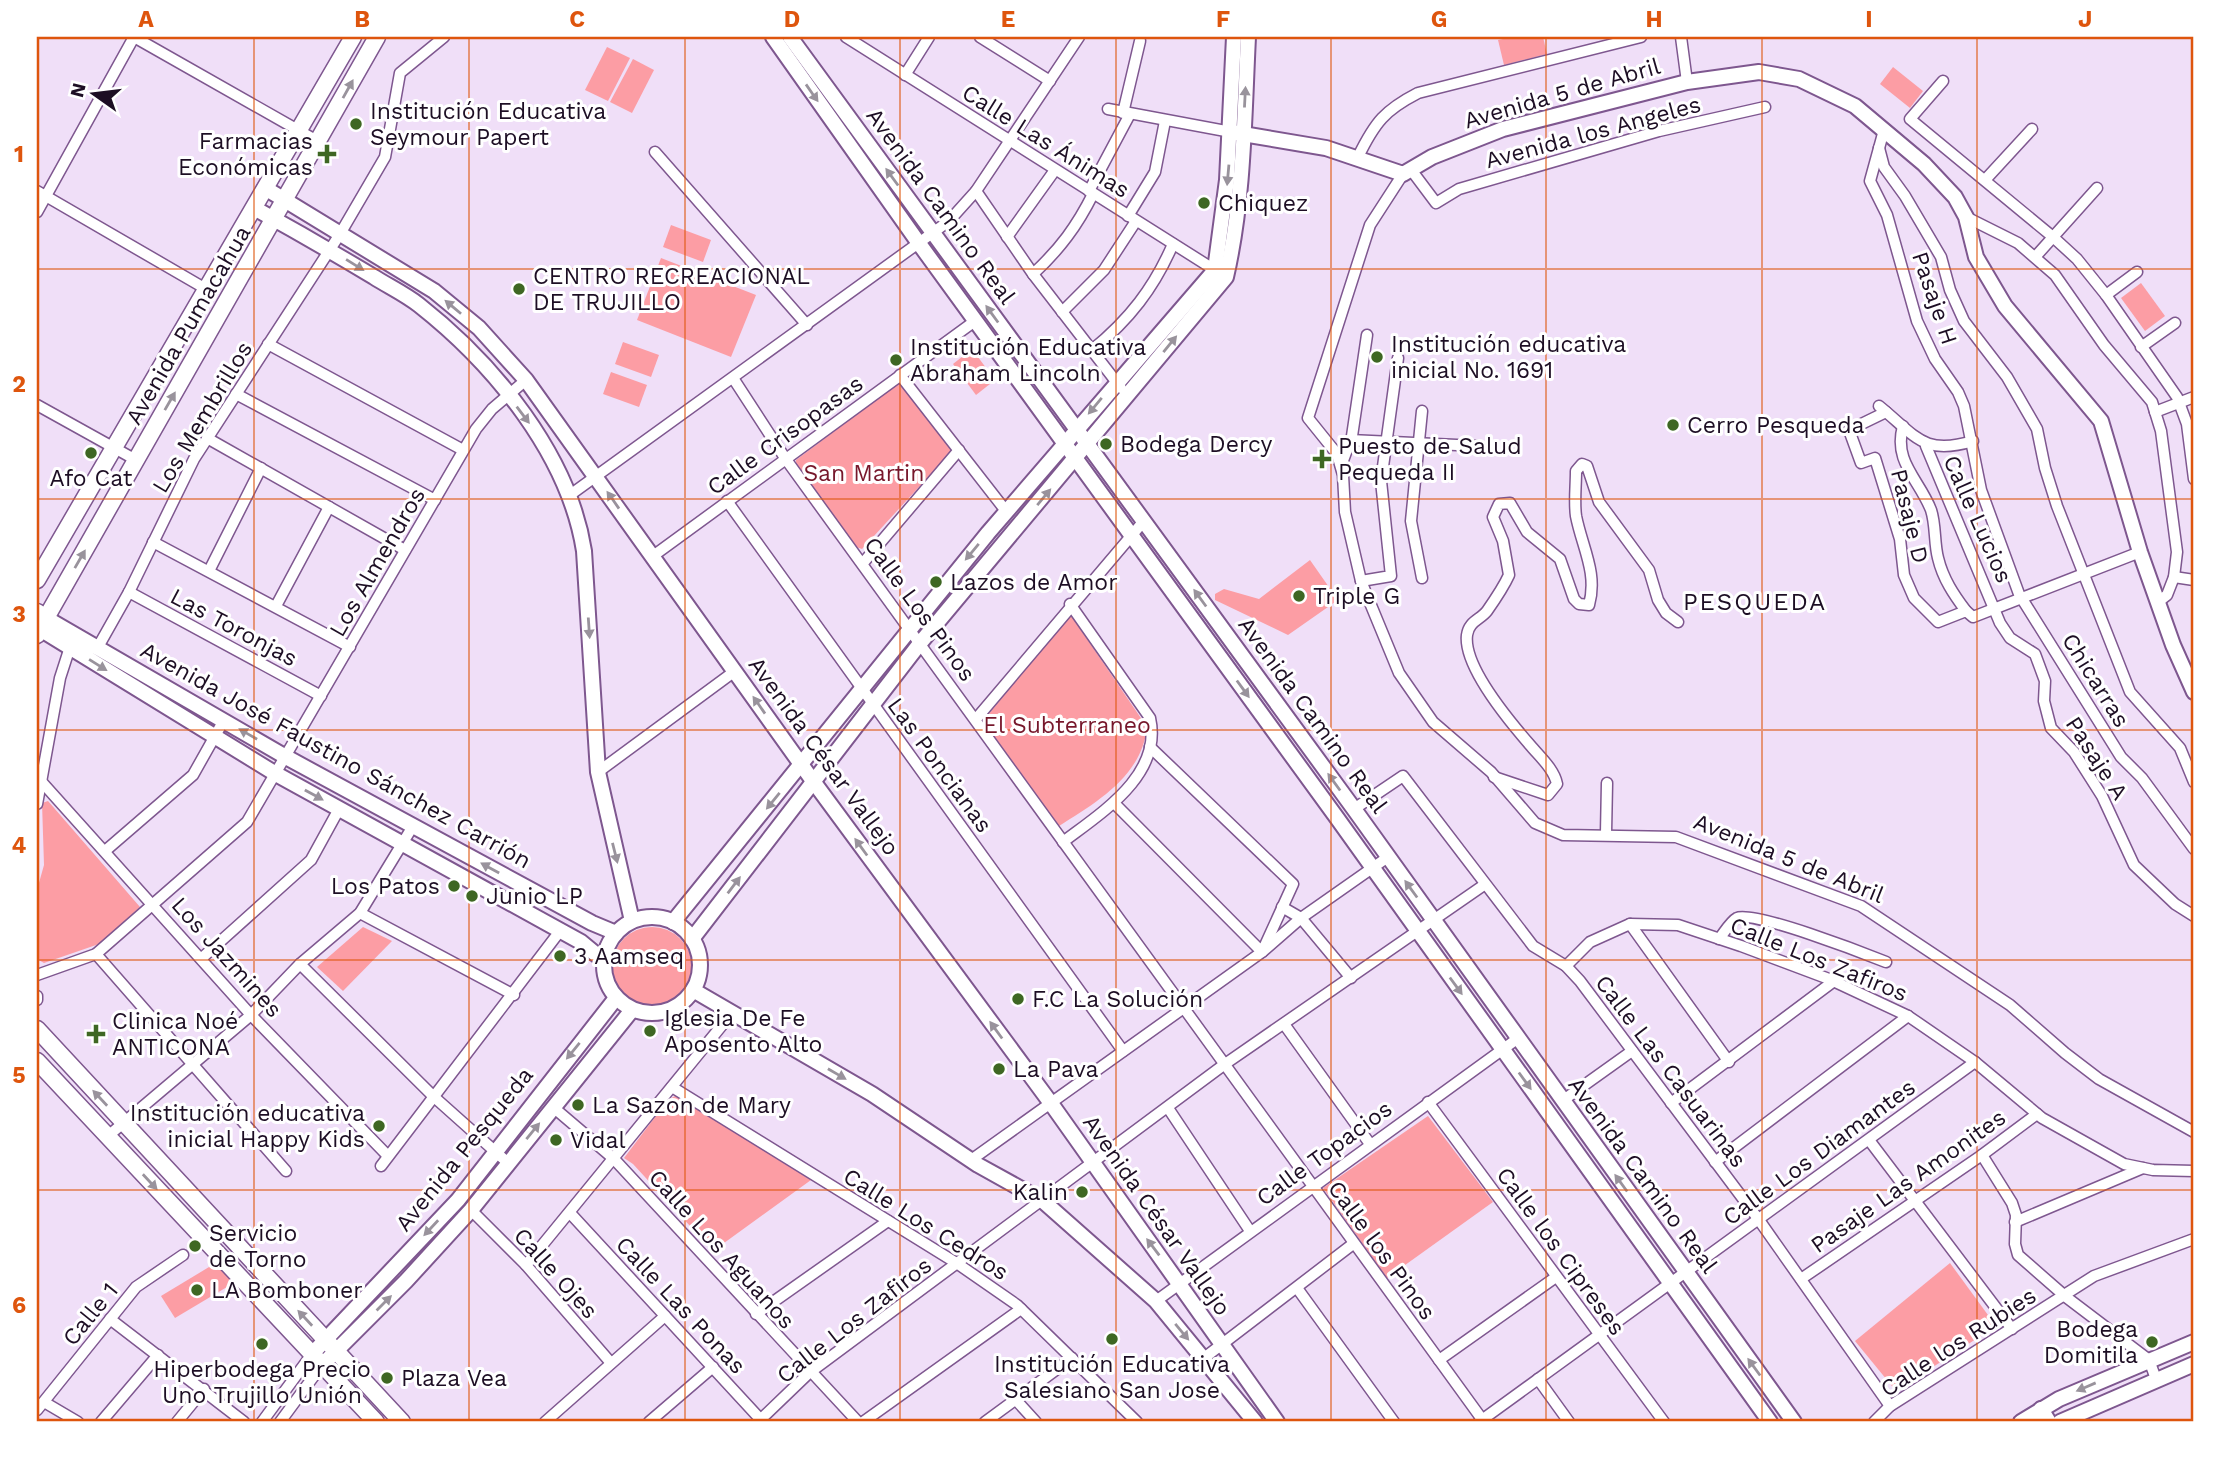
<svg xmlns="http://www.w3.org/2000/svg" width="2231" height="1459" font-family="'Work Sans',sans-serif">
<rect width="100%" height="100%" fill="#f0dff8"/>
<g fill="#fc9da4">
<path d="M1513,37H1543L1547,54L1504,65L1498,40Z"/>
<path d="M607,47L630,58L608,101L585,90Z"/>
<path d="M633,59L654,70L632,113L610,102Z"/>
<path d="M1893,67L1923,91L1910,108L1880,84Z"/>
<path d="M671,225L711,240L703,262L663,247Z"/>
<path d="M661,258L756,295L731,357L637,320Z"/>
<path d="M2141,283L2165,316L2145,331L2121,298Z"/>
<path d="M623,342L659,355L651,377L615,364Z"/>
<path d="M972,349L995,380L976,395L953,364Z"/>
<path d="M611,372L647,385L639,407L603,394Z"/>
<path d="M900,382L954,449L862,549L856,547L796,465V460Z"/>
<path d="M1310,560L1338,600L1288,635L1215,600V594L1224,589L1259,599Z"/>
<path d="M1070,614L1147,727C1142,776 1097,802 1059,826L983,721Z"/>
<path d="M48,801L140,907L99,944L44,963L37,959V890L44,865L42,803Z"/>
<circle cx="652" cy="967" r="40"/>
<path d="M363,927L392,941L343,991L317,967Z"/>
<path d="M675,1096L679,1098L811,1180L713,1251L633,1164L624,1158L668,1100Z"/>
<path d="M1428,1116L1493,1202L1387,1278L1323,1188Z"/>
<path d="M219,1261L232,1284L175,1318L161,1296Z"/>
<path d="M1950,1263L1996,1326L1896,1391L1855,1341Z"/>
</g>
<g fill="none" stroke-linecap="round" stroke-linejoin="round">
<g stroke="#7e578f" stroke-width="13">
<g id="street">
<path d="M134,37L319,142"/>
<path d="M846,37L1218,272"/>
<path d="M980,37L1050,81"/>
<path d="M1681,37L1687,82"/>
<path d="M905,75L929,37"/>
<path d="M1943,81L1910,119L2053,237L2077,259L2106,295L2177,397L2187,424L2194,479"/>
<path d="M1108,109L1231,132"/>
<path d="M1123,113L1140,41"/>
<path d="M1884,130L1870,181L1887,215L1917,321L1935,359L1958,392L1964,406L1981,490L2019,594L2121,757L2142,778L2194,849"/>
<path d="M1879,148L1884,167L1905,196L1941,257L1950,290L1964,321L2007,377L2037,429L2045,468L2057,506L2130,692L2180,748L2194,782"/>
<path d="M655,152L807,325"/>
<path d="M1358,157C1375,122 1385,110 1418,93L1641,37"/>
<path d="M1412,171L1436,203L1459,189L1659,131L1765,107"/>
<path d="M1403,174L1370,225L1308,418L1337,454L1343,475L1345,512L1361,581L1399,673L1433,722L1491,772L1535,823L1563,835L1676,837L1861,906L2010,1005L2065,1053L2099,1079L2194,1132"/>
<path d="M1985,180L2032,129"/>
<path d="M37,191L206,289"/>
<path d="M976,191L1033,274L1121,388"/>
<path d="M1089,191L1130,114"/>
<path d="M37,212L134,37"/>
<path d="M1128,216L1155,172L1165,121"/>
<path d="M1966,217L2018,243L2055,275L2104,345L2152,402L2161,431L2177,552L2174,577L2167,595L2158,602"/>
<path d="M1007,237L1055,170"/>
<path d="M2036,256L2097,188"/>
<path d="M1033,274C1060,249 1077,226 1093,194"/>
<path d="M2106,295L2137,272"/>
<path d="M1062,312L1104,270L1136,221"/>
<path d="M268,344L463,450"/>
<path d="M2141,347L2175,323"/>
<path d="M1092,350C1129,320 1154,288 1173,244"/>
<path d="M900,375L1006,511"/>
<path d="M733,378L785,458L1484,1422"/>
<path d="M236,394L435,500"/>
<path d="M37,405L136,460"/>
<path d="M1879,406C1916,436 1923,456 1973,441"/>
<path d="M1422,411L1411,521L1422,578"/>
<path d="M1886,412L1849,430L1861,463L1875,458L1900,539L1904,575L1914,598L1938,622L1966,611L1973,617L2140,552"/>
<path d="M2155,412L2194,397"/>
<path d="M1903,426C1893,462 1919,479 1931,510C1936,525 1934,543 1938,558C1943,579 1954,595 1966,611"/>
<path d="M207,438L405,550"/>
<path d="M1350,440L1478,446"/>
<path d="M1926,446L2000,623L2010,638L2035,654L2045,681L2044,701L2051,728L2074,752L2102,796L2134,865L2175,904L2194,916"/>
<path d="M1341,466L1352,436L1367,335"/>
<path d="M570,495L949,221L976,191L1079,37"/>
<path d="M727,501L1123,1051"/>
<path d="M153,542L350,647"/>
<path d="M653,556L975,321"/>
<path d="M863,563L959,450"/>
<path d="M209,571L261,468"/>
<path d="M2174,577L2194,580"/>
<path d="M1361,581L1391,576L1381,481L1398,358"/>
<path d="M129,592L321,696"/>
<path d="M276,606L329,507"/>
<path d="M98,647L129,592L194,459L340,234L385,157L400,73L444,37"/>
<path d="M976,719L1143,522"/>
<path d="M598,772L735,671"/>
<path d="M1494,777L1548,795L1557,784C1554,769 1540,757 1530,745C1510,722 1463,666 1467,635C1469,621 1480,620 1487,611C1494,601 1504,586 1509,575L1503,541L1493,517L1499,504L1510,503L1527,532L1560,559L1574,599L1579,604L1589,605C1598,573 1582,547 1576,516C1574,502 1576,486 1576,471L1582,464L1587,466L1599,502L1649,570L1658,600L1666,613L1678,622"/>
<path d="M40,780L251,1015L388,1156"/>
<path d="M1114,803L1262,952L1293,884L1150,747"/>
<path d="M37,804L60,678L70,647"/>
<path d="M1354,809L1403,776L1533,946L1566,966L1580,981L1759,1220L1890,1406"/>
<path d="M1606,833L1607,783"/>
<path d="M1063,842C1101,813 1163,775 1150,718L1070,604"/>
<path d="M105,851L193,775L224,720"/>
<path d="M1282,907L1301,918L1351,978"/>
<path d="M360,913L514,995"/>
<path d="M1630,924L1729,1062"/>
<path d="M1719,939C1724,933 1730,922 1737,918C1753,910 1866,954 1886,962"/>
<path d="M96,954L286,1171"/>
<path d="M203,957L311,860L339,809"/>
<path d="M300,964L433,1096L508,1163"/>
<path d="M1566,966L1590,942L1630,924L1678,925L1741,946L1829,979L1908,1016L1975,1062L2042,1118L2124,1164L2153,1170L2194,1171"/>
<path d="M37,975L96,954L247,822L476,429L492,409L526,380"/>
<path d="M37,996V1000"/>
<path d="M1284,1024L1370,1144"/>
<path d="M672,1087L958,1264L1017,1305L1137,1422"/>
<path d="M1562,1101L1632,1051"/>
<path d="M1428,1102L1664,1422"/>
<path d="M1671,1103L1834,981"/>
<path d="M553,1107L614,1159L858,1422"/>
<path d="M1168,1108L1250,1231"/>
<path d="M108,1136L251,1015L300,964L360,913L413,826"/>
<path d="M1869,1140L2012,1329"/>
<path d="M1982,1155L2012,1203L2016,1215L2015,1244L2018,1255L2066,1297L2149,1360L2156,1379"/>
<path d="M971,1160L1262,952L1301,918L1388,857"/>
<path d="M1715,1162L1908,1016"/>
<path d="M381,1166L560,931"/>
<path d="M471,1210L526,1265L611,1363"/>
<path d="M570,1213L763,1422"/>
<path d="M2015,1222L2143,1168"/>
<path d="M526,1265L732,1013"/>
<path d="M1801,1279L1982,1155L2037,1114"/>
<path d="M1297,1288L1394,1422"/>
<path d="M1156,1301L1517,1039"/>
<path d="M756,1314L888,1221"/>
<path d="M110,1319L244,1422"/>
<path d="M1204,1358L1353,1244"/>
<path d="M1439,1360L1556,1277"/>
<path d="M1538,1379L1569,1422"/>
<path d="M1016,1400L1036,1422"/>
<path d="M44,1402L78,1422"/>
<path d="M37,1410L136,1287L183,1255"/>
<path d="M101,1422L158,1355"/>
<path d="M177,1422L204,1389"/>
<path d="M262,1422L312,1354"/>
<path d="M280,1422L322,1365"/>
<path d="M545,1422L665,1316"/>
<path d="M649,1422L713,1367"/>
<path d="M758,1422L809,1373L1225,1064L1484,885"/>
<path d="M863,1422L1021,1309"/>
<path d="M985,1422L1072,1358"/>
<path d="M1479,1422L1975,1062"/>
<path d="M1874,1422L1890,1406L2094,1276L2194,1239"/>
</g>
</g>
<g stroke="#7e578f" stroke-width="18">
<g id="secondary">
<path d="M773,37L918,242L1337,818L1770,1422"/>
<path d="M790,37L1354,809L1794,1422"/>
<path d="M1231,132L1326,148L1403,174L1432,157L1503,129L1687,82L1759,72L1799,79L1855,106L1924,164L1955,197L1966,217L1976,257L2005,306L2101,421L2140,552L2173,645L2194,692"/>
<path d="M265,188L434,291L479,328L526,380L813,781L1050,1102L1277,1422"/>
<path d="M254,208C294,230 334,253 374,277C388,286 405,294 419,305C494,364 569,455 584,551L598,772L632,921"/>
<circle cx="652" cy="965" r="48"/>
<path d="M673,922L988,533L1215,270L1227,180L1234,37"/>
<path d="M692,939L921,642L1226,277C1244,199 1244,117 1248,37"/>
<path d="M604,961L581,942L276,774L40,629L46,618L286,757L592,923L616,933"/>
<path d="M693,990L872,1094L978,1165L1043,1201L1156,1301L1255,1422"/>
<path d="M312,1354L458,1200L616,998"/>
<path d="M322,1365L406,1281L471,1210L632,1010"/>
<path d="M2041,1409L2049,1422"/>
<path d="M2021,1422L2059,1399L2194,1342"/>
<path d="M2060,1422L2194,1364"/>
</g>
</g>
<g stroke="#7e578f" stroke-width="19">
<g id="primary">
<path d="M37,580L353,37"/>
<path d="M37,612L46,618L377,37"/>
<path d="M37,627L40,629L37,635"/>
<path d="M37,1029L402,1422"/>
<path d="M37,1061L376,1422"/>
</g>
</g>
<use href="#street" stroke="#fff" stroke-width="10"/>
<use href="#secondary" stroke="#fff" stroke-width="14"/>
<use href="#primary" stroke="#fff" stroke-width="16"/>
</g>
<defs><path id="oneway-solid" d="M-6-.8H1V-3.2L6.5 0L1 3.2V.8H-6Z" transform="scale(1.75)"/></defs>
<g fill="#99939c">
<use href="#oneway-solid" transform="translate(348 89) rotate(-61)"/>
<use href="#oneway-solid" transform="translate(812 93) rotate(55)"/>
<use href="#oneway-solid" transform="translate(1245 97) rotate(-87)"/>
<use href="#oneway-solid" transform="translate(1228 175) rotate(95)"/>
<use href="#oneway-solid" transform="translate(892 177) rotate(-126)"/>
<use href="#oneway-solid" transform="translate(355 265) rotate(32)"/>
<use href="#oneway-solid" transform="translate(453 307) rotate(-140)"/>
<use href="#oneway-solid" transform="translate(992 314) rotate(-126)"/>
<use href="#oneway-solid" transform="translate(1170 344) rotate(-51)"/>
<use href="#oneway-solid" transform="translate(170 401) rotate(-60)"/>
<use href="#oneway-solid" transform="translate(1095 406) rotate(130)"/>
<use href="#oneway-solid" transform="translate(523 415) rotate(53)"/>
<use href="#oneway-solid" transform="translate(1044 497) rotate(-50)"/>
<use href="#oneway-solid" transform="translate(613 500) rotate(-125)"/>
<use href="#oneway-solid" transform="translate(972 552) rotate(130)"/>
<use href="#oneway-solid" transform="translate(80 559) rotate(-60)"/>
<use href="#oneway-solid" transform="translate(1200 598) rotate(-126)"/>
<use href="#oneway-solid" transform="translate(589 628) rotate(86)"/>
<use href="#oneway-solid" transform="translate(98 665) rotate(32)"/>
<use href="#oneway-solid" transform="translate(1243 689) rotate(54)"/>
<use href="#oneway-solid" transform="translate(759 705) rotate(-125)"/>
<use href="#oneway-solid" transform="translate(248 734) rotate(-150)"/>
<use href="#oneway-solid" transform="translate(1334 782) rotate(-126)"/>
<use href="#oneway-solid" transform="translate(314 795) rotate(29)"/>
<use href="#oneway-solid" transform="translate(773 801) rotate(129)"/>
<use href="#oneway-solid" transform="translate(861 847) rotate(-126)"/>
<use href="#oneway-solid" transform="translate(615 853) rotate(76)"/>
<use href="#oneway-solid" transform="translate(490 868) rotate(-151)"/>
<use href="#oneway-solid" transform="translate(734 885) rotate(-53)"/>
<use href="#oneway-solid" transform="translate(1411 889) rotate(-126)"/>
<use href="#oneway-solid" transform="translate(1456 986) rotate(54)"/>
<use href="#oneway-solid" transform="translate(996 1030) rotate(-126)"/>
<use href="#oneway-solid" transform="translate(573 1051) rotate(129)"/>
<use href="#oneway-solid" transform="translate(837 1074) rotate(30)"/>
<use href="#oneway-solid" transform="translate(1525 1081) rotate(54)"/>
<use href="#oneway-solid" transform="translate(100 1098) rotate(-133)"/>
<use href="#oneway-solid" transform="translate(533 1131) rotate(-51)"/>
<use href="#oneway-solid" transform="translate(150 1182) rotate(47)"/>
<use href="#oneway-solid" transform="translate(1621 1183) rotate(-126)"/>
<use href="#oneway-solid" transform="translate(431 1228) rotate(133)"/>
<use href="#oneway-solid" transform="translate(1153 1247) rotate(-127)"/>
<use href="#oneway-solid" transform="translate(384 1303) rotate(-45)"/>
<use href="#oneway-solid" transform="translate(305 1318) rotate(-133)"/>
<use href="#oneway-solid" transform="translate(1182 1332) rotate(50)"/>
<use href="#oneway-solid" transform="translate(1754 1367) rotate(-126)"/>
<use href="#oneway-solid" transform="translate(2086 1387) rotate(157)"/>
</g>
<path fill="none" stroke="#de550d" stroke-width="2" stroke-opacity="0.55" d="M254,37V1422M469,37V1422M685,37V1422M900,37V1422M1116,37V1422M1331,37V1422M1546,37V1422M1762,37V1422M1977,37V1422M37,269H2194M37,499H2194M37,730H2194M37,960H2194M37,1190H2194"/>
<g fill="#3e6723" stroke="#fff" stroke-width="2.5">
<circle cx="356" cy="124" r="7"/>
<path d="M323.5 143.5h7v7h7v7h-7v7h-7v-7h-7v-7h7z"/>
<circle cx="1204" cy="203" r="7"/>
<circle cx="519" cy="289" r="7"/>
<circle cx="1377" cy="357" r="7"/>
<circle cx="896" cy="360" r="7"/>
<circle cx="1673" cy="425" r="7"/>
<circle cx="1106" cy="444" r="7"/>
<circle cx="91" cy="453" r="7"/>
<path d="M1318.5 448.5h7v7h7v7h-7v7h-7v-7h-7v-7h7z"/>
<circle cx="936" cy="582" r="7"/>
<circle cx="1299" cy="596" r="7"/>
<circle cx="454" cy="886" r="7"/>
<circle cx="472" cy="896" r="7"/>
<circle cx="560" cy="956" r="7"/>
<circle cx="1018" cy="999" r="7"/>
<circle cx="650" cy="1031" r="7"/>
<path d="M92.5 1023.5h7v7h7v7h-7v7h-7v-7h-7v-7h7z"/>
<circle cx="999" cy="1069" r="7"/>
<circle cx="578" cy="1105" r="7"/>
<circle cx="379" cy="1126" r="7"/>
<circle cx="556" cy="1140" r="7"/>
<circle cx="1082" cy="1192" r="7"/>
<circle cx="195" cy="1246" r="7"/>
<circle cx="197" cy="1290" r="7"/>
<circle cx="1112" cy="1339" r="7"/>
<circle cx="2152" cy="1342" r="7"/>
<circle cx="262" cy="1344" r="7"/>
<circle cx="387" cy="1378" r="7"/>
</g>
<g text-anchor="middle" stroke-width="6" stroke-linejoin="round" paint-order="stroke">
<g font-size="23" fill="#1d0e24" stroke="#fff">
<text transform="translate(1562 93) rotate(-16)" y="8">Avenida 5 de Abril</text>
<text transform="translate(1593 132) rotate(-15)" y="8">Avenida los Angeles</text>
<text transform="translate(1046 141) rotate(32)" y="8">Calle Las Ánimas</text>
<text transform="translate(941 206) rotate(54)" y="8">Avenida Camino Real</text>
<text transform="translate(1935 298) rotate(71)" y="8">Pasaje H</text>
<text transform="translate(188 325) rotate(-60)" y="8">Avenida Pumacahua</text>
<text transform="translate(202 417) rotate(-59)" y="8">Los Membrillos</text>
<text transform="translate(785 435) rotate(-36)" y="8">Calle Crisopasas</text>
<text transform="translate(1910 516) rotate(76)" y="8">Pasaje D</text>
<text transform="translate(1978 519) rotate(66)" y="8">Calle Lucios</text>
<text transform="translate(377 562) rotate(-60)" y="8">Los Almendros</text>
<text transform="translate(920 609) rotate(54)" y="8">Calle Los Pinos</text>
<text transform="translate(234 627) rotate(28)" y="8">Las Toronjas</text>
<text transform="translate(2096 680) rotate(58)" y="8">Chicarras</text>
<text transform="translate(1313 715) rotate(54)" y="8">Avenida Camino Real</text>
<text transform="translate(336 755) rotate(29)" y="8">Avenida José Faustino Sánchez Carrión</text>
<text transform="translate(824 756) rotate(54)" y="8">Avenida César Vallejo</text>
<text transform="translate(2097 758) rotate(57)" y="8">Pasaje A</text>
<text transform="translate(940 765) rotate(54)" y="8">Las Poncianas</text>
<text transform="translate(1789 858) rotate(22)" y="8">Avenida 5 de Abril</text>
<text transform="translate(227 957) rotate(48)" y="8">Los Jazmines</text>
<text transform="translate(1819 959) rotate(22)" y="8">Calle Los Zafiros</text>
<text transform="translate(1671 1071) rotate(53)" y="8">Calle Las Casuarinas</text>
<text transform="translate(464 1149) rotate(-51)" y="8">Avenida Pesqueda</text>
<text transform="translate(1819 1152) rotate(-36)" y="8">Calle Los Diamantes</text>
<text transform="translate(1324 1153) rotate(-36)" y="8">Calle Topacios</text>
<text transform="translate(1643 1175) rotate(54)" y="8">Avenida Camino Real</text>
<text transform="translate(1908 1181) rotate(-35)" y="8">Pasaje Las Amonites</text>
<text transform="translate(1157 1215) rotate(55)" y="8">Avenida César Vallejo</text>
<text transform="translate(926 1224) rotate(32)" y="8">Calle Los Cedros</text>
<text transform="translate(722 1249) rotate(48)" y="8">Calle Los Aguanos</text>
<text transform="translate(1382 1250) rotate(54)" y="8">Calle los Pinos</text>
<text transform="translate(1561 1251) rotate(54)" y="8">Calle los Cipreses</text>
<text transform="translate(556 1273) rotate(48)" y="8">Calle Ojes</text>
<text transform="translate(681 1305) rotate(47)" y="8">Calle Las Ponas</text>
<text transform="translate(90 1314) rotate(-51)" y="8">Calle 1</text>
<text transform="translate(854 1320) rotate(-38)" y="8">Calle Los Zafiros</text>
<text transform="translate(1958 1342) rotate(-33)" y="8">Calle los Rubies</text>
</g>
<g font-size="23" fill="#1d0e24" stroke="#fff" text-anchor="start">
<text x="370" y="119">Institución Educativa<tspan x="370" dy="26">Seymour Papert</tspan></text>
<text x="313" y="149" text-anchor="end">Farmacias<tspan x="313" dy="26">Económicas</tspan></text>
<text x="1218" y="211">Chiquez</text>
<text x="533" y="284">CENTRO RECREACIONAL<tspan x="533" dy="26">DE TRUJILLO</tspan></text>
<text x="1391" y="352">Institución educativa<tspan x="1391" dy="26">inicial No. 1691</tspan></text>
<text x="910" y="355">Institución Educativa<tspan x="910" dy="26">Abraham Lincoln</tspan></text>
<text x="1687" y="433">Cerro Pesqueda</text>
<text x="1120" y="452">Bodega Dercy</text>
<text x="1338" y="454">Puesto de Salud<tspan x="1338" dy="26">Pequeda II</tspan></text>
<text x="91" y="486" text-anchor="middle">Afo Cat</text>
<text x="950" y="590">Lazos de Amor</text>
<text x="1313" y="604">Triple G</text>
<text x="440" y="894" text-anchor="end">Los Patos</text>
<text x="486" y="904">Junio LP</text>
<text x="574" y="964">3 Aamseq</text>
<text x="1032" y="1007">F.C La Solución</text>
<text x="664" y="1026">Iglesia De Fe<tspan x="664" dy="26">Aposento Alto</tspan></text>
<text x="112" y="1029">Clinica Noé<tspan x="112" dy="26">ANTICONA</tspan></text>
<text x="1013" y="1077">La Pava</text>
<text x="592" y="1113">La Sazon de Mary</text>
<text x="365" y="1121" text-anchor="end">Institución educativa<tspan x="365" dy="26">inicial Happy Kids</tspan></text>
<text x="570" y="1148">Vidal</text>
<text x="1068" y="1200" text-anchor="end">Kalin</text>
<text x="209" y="1241">Servicio<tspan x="209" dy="26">de Torno</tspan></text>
<text x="211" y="1298">LA Bomboner</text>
<text x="2138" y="1337" text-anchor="end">Bodega<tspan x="2138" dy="26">Domitila</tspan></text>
<text x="1112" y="1372" text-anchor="middle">Institución Educativa<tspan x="1112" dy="26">Salesiano San Jose</tspan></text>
<text x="262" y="1377" text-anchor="middle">Hiperbodega Precio<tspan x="262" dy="26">Uno Trujillo Unión</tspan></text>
<text x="401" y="1386">Plaza Vea</text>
</g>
<g font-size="23" fill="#77172b" stroke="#fff">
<text x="864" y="481">San Martin</text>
<text x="1067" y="733">El Subterraneo</text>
</g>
<g font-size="24" letter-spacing="2" fill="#1d0e24" stroke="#fff">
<text x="1755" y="610">PESQUEDA</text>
</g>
</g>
<rect width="2231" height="1459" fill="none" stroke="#ffffff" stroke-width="77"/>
<g transform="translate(94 94) rotate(284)" stroke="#ffffff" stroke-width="5" paint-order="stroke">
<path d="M0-5L12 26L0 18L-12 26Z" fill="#1d0e24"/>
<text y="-10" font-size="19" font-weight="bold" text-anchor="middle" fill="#1d0e24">N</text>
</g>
<rect x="38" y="38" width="2154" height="1382" fill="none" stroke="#de550d" stroke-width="2.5"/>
<g font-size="23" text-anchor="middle" font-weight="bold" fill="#de550d">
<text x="146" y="27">A</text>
<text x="362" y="27">B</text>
<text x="577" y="27">C</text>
<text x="792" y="27">D</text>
<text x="1008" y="27">E</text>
<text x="1223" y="27">F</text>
<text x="1439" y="27">G</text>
<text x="1654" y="27">H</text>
<text x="1869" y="27">I</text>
<text x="2085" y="27">J</text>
<text x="19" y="162">1</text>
<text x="19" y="392">2</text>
<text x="19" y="622">3</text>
<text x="19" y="853">4</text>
<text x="19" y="1083">5</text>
<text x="19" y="1313">6</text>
</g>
</svg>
